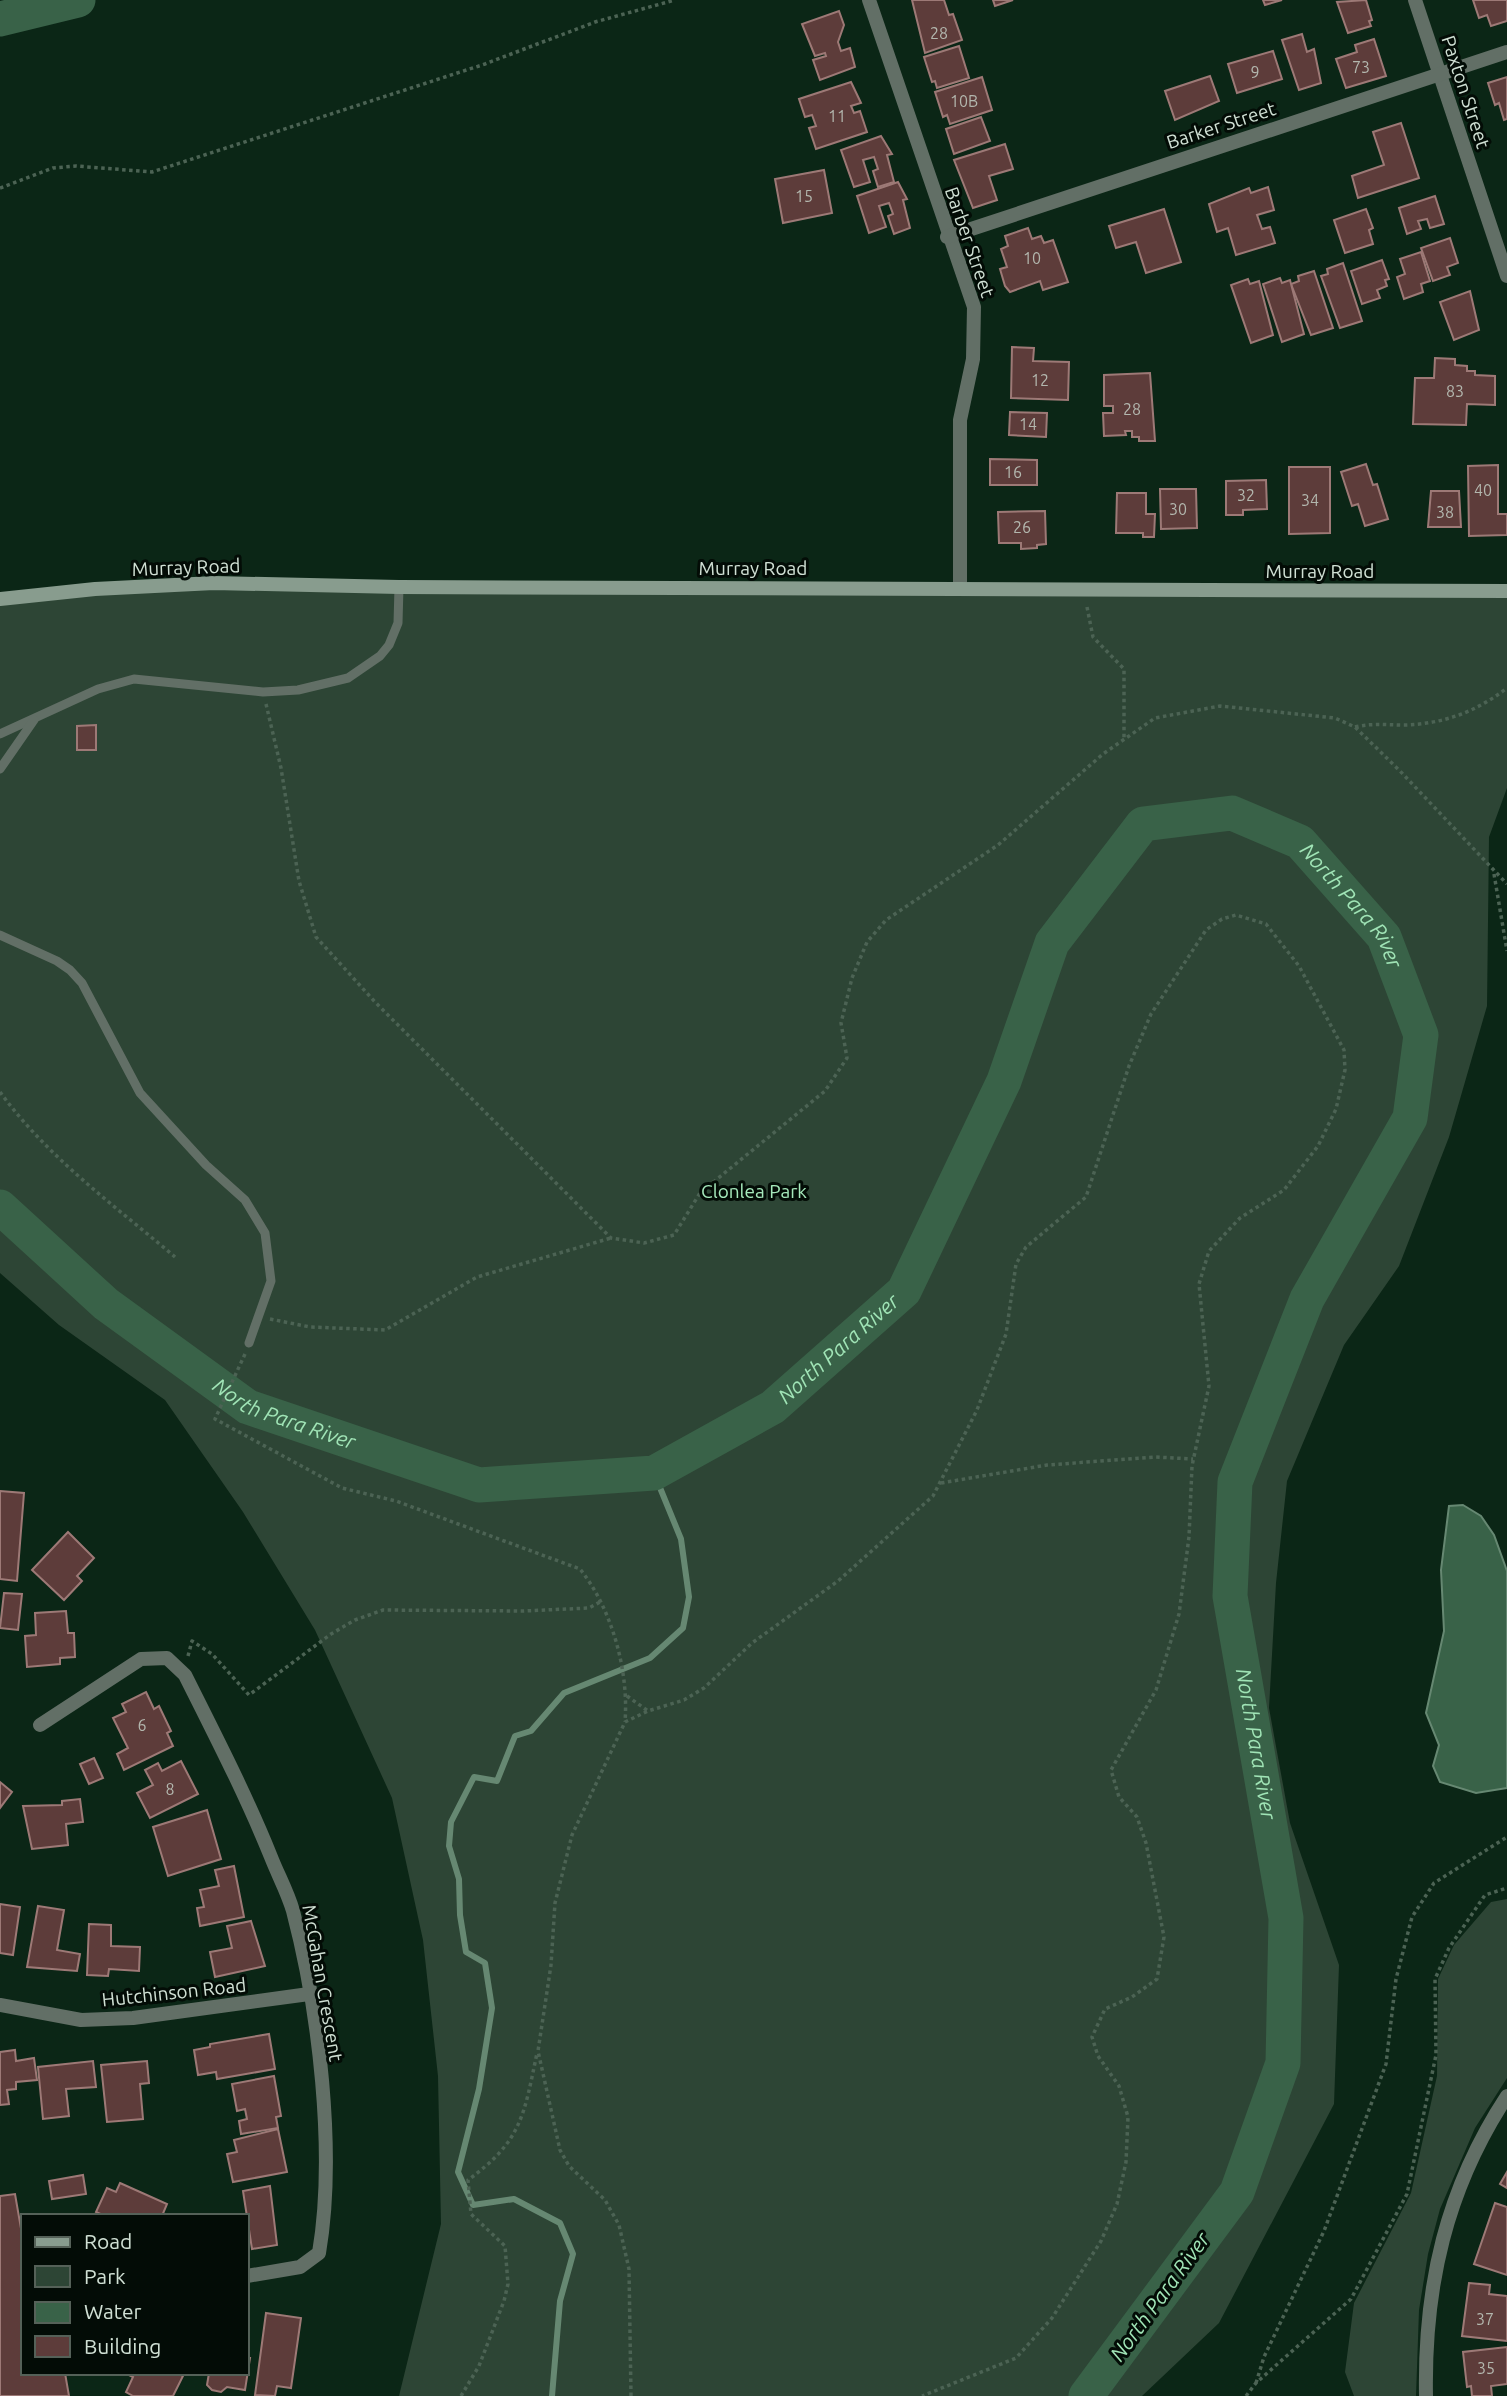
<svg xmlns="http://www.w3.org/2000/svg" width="1507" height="2396" font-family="Ubuntu,sans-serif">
<rect width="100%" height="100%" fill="#0b2616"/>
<g fill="#2d4535">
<path d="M95,589L1507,590V788L1489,837L1487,1006L1449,1137L1399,1266L1344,1345L1287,1481L1276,1583L1269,1708L1290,1823L1339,1965L1334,2104L1219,2323L1142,2396H399L441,2224L438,2076L423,1940L392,1798L315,1630L243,1512L165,1400L59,1325L0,1273V599Z"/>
<path d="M1507,1899V2078L1475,2128L1440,2209L1428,2254L1419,2310L1416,2396H1354L1345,2372L1354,2303L1411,2193L1437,2076L1438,1979L1454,1945L1491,1902Z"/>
</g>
<path fill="#396248" stroke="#668872" stroke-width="2" d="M1463,1505L1481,1516L1494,1535L1507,1571V1788L1476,1793L1440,1782L1433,1766L1439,1745L1426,1713L1444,1631L1441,1570L1449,1506Z"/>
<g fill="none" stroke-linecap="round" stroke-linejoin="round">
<path stroke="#668872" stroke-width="6" d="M552,2396L560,2301L573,2254L560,2223L514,2199L473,2205L458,2172L479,2089L492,2008L485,1963L466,1952L460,1915L459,1879L449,1846L451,1822L474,1777L497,1781L515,1736L531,1731L564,1693L650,1658L683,1628L689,1597L681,1539L654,1473"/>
<g stroke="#396248" stroke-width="35">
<path d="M0,19L78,0"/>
<path id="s1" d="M0,1207L106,1304L248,1407L479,1485L654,1473L773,1407L904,1291L1004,1081L1052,943L1143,824L1232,813L1300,842L1384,937L1421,1035L1410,1118L1307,1299L1235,1482L1230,1596L1286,1918L1283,2063L1237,2192L1086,2396"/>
</g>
</g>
<g fill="#5d3c3a" stroke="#9d7976" stroke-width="2">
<path d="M912,0H944L949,15L953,14L962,40L925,53Z"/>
<path d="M993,0H1013L995,6Z"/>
<path d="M1263,0H1282L1265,5Z"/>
<path d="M1366,0L1372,20L1369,21L1371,26L1348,33L1337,2Z"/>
<path d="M1473,0H1507V21L1491,26L1487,15L1479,18Z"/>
<path d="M839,11L844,25L838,42L841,51L850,48L855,67L820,80L813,60L826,56L825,53L815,56L802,24Z"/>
<path d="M1302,34L1307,52L1314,49L1321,83L1299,90L1282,40Z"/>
<path d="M1374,39L1386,76L1346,88L1336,59L1357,52L1355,45Z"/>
<path d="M959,46L969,78L937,88L935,81L932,82L924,57Z"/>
<path d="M1273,51L1282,79L1237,93L1228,64Z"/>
<path d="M1210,76L1219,101L1175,120L1165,91Z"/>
<path d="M982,77L992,110L950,124L947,115L943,117L935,92Z"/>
<path d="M1507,77V119L1504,120L1499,103L1495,105L1488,83Z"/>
<path d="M851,82L861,103L851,106L854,113L860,111L867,132L816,149L809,128L816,126L812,115L805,117L799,99Z"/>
<path d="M981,117L990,141L954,154L946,129Z"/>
<path d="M1401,123L1419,178L1358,198L1352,176L1384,165L1373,132Z"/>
<path d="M881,136L892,154L887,155L894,182L878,187L873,171L878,169L874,157L863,160L870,182L854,187L841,150Z"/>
<path d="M1005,144L1013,169L989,176L997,200L973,208L954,160Z"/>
<path d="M824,170L832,213L783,223L775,179Z"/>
<path d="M898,182L907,199L903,200L910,228L894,234L888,216L893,214L889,203L879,206L886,227L869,233L857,196Z"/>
<path d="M1268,187L1274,210L1257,215L1262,229L1270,227L1275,243L1236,255L1228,228L1217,232L1209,204L1249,188L1251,193Z"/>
<path d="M1435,196L1444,224L1430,228L1427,219L1418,221L1421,229L1407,234L1399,208Z"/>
<path d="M1164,209L1181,262L1146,273L1136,242L1116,248L1109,226Z"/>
<path d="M1366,209L1373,228L1369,230L1373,244L1345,253L1334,220Z"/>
<path d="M1028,228L1032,239L1041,236L1044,243L1053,240L1068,282L1043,290L1040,281L1010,292L1005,286L1000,269L1007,267L1001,249L1008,246L1005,236Z"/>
<path d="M1450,238L1458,263L1447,267L1450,275L1433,281L1421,248Z"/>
<path d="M1421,252L1430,281L1421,284L1423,292L1404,299L1397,277L1405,274L1400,259Z"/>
<path d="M1382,260L1389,279L1385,280L1387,286L1377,290L1380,298L1362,304L1351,271Z"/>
<path d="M1343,263L1362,321L1340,328L1321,276L1328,274L1327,269Z"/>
<path d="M1314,271L1333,328L1311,335L1291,284L1299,281L1298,276Z"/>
<path d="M1280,278L1282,283L1290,280L1304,334L1282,342L1263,284Z"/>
<path d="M1248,279L1250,284L1259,281L1273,335L1251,343L1231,285Z"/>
<path d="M1470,291L1479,330L1454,340L1440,302Z"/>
<path d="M1012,347L1034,348L1033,361L1069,362L1068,400L1011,398Z"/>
<path d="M1435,358L1455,359V365L1467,366V371H1475V375L1495,376V405L1467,404L1466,425L1413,424L1415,378H1434Z"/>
<path d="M1150,373L1155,441H1139V437H1132V431H1125L1126,435L1104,436L1103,413H1113V406H1104V375Z"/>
<path d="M1010,412L1047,413L1046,437L1009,435Z"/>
<path d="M990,459L1037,460V485H990Z"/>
<path d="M1366,464L1373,485L1377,484L1388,519L1365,526L1358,504L1352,506L1341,472Z"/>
<path d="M1498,465V514H1507V535L1469,536L1468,466Z"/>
<path d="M1289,467H1330V533L1289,534Z"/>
<path d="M1266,480L1267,509L1243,510V515H1226V481Z"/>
<path d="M1160,489H1196L1197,528L1161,529Z"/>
<path d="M1431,491H1459L1461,527H1428Z"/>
<path d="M1117,493H1146V514H1155L1154,537H1143V533H1116Z"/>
<path d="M1045,511L1046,544L1037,545V548L1021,549V543H999L998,512Z"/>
<path d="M96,725V750H77V726Z"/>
<path d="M0,1491L24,1493L17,1581L0,1579Z"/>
<path d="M68,1532L94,1558L77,1576L82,1581L64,1600L32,1570Z"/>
<path d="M4,1593L22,1594L18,1630L0,1628Z"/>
<path d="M66,1611L68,1633H74L75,1657L60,1658V1664L27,1667L25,1636L36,1635L35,1613Z"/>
<path d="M146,1692L154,1709L159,1706L171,1731L167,1733L173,1746L124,1770L117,1754L128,1748L113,1718L126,1712L122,1704Z"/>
<path d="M94,1758L103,1778L89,1784L80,1764Z"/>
<path d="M181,1761L198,1794L150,1818L137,1793L153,1785L145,1770L158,1763L162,1771Z"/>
<path d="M0,1782L12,1792L0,1808Z"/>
<path d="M80,1799L83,1822L66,1824L68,1845L32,1849L23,1806L62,1805V1801Z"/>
<path d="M207,1810L221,1859L168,1876L153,1827Z"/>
<path d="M234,1866L244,1917L200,1926L197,1908L204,1907L200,1890L219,1886L215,1870Z"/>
<path d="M0,1904L20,1907L13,1955L0,1953Z"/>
<path d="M38,1906L64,1910L57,1950L80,1954L77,1971L27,1967Z"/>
<path d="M251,1921L265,1966L215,1977L210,1952L232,1948L227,1926Z"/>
<path d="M89,1924L111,1925V1946L140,1947L139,1971L109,1969L108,1976L87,1975Z"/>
<path d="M269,2034L275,2069L217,2079L216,2072L198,2075L194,2050L210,2047V2044Z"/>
<path d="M15,2050L16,2061L34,2058L37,2080L16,2082V2089L7,2090L9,2104L0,2105V2052Z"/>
<path d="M93,2061L96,2087L66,2089L69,2116L43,2119L38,2067Z"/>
<path d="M147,2061L149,2083L140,2084L143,2119L107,2122L101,2065Z"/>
<path d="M274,2076L281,2116L276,2117L278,2128L241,2134L239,2121L247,2119L245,2109L237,2111L232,2084Z"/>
<path d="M278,2129L287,2172L233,2182L227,2154L237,2152L234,2140Z"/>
<path d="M1507,2172V2188L1500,2184Z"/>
<path d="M83,2175L86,2194L52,2199L49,2181Z"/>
<path d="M120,2183L167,2204L162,2216H105L96,2212L107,2188L116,2192Z"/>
<path d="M270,2186L277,2245L252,2249L243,2191Z"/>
<path d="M15,2194L23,2240V2373H65L69,2396H0V2196Z"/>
<path d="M1495,2203L1507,2207V2275L1474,2264Z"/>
<path d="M1469,2283L1490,2285L1489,2294L1507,2296V2341L1462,2336Z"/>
<path d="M266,2313L301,2318L291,2388L277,2386L275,2396L255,2395Z"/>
<path d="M1507,2347V2384L1491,2386L1492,2396H1472L1471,2386L1467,2387L1463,2352Z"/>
<path d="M247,2358H250L245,2390L227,2387L221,2392L212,2390L207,2385L209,2373H247Z"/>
<path d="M125,2373H177L183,2376L173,2396H133L126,2392L133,2377Z"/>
</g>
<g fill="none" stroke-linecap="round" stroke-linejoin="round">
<g stroke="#4c6354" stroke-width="3.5" stroke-dasharray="3.5 3.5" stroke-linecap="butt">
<path d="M0,188L53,168L76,166L152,172L485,64L595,22L675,0"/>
<path d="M1087,607L1093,637L1124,669V739"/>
<path d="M266,704L281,768L299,881L316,937L375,1002L611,1238L644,1243L674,1235L700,1193L825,1091L847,1058L841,1023L852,978L867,942L886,920L998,845L1103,754L1155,718L1220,706L1335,718L1355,727L1400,771L1507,884"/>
<path d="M1355,727C1372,723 1386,725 1404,725C1443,724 1476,712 1507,688"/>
<path d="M1494,874L1507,951"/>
<path d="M0,1092C48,1158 114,1205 175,1257"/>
<path d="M270,1319L310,1327L385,1330L477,1277L611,1238"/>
<path d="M245,1354L215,1419L342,1488L396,1501L580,1569C612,1609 629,1671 625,1722"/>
<path d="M941,1483L1047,1465L1156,1457L1193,1459"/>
<path d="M188,1656L192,1641L212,1654L249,1695L331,1634L355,1620L383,1610L523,1611L589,1608L600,1602"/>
<path d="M627,1696L648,1711"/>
<path d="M1256,2383L1264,2357L1324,2231L1386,2064L1396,1979L1412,1917L1434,1883L1507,1837"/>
<path d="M461,2396L479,2366L504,2301L508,2284L505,2246L471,2214L468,2180C522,2141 524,2115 537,2053"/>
<path d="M631,2396L629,2269L619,2225L605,2200L569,2166L560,2150L538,2051L551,1965L555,1903L572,1835L625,1722L648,1711L684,1700L704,1688L752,1643L838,1581L933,1496L977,1410L1006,1334L1016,1264L1026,1247L1086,1197L1129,1066L1151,1014L1206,930L1222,919L1236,915L1266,924L1299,966L1344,1050L1345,1070L1336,1109L1318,1146L1284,1190L1240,1218L1209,1251L1199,1284L1209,1386L1192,1466L1189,1537L1179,1614L1156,1690L1111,1770L1119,1797L1137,1817L1146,1843L1164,1937L1157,1979L1132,1997L1105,2009L1092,2037L1098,2056L1119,2086L1128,2117L1126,2162L1117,2204L1101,2241L1052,2318L1016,2358L922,2396"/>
<path d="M1246,2396L1256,2383L1351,2299L1407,2194L1436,2055L1435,1979L1449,1948L1485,1895L1507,1888"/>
</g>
<g stroke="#626f66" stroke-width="9">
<path d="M0,734L98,689L134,679L263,692L298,690L348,678L380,656L389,645L398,623L399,587"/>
<path d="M0,769L34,720"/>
<path d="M0,935L57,961L70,970L82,983L140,1093L206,1165L245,1200L265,1233L271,1281L249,1343"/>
</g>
<g stroke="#626f66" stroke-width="14">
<path d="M869,0L974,307L973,359L960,420V588"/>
<path d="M1415,0L1507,276"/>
<path d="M947,237L1507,52"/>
<path d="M40,1725L141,1659L167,1658L185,1675C215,1735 246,1795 271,1857C278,1875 288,1893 293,1911C319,2010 336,2153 319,2253L300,2267L247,2276"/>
<path d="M0,2005L81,2020L133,2018L309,1994"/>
<path d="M1426,2396C1424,2286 1446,2189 1507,2096"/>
</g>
<path stroke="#889c8e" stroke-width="14" d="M0,599L95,589L214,583L399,587L1507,591"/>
</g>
<g text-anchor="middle" stroke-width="6" stroke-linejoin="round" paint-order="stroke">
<g font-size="16" fill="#b3b7ae">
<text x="939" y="39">28</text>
<text x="1361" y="73">73</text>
<text x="1255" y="78">9</text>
<text x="964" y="107">10B</text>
<text x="837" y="122">11</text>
<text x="804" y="202">15</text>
<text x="1032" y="264">10</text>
<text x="1040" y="386">12</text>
<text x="1455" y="397">83</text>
<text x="1132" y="415">28</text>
<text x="1028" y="430">14</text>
<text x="1013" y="478">16</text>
<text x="1483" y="496">40</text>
<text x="1246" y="501">32</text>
<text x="1310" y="506">34</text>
<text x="1178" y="515">30</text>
<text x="1445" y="518">38</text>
<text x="1022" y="533">26</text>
<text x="142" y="1731">6</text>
<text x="170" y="1795">8</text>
<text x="1485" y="2325">37</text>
<text x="1486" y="2374">35</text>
</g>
<g font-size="19" fill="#d0e0d4" stroke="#030c06">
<text transform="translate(1466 92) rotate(72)" y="7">Paxton Street</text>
<text transform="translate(1221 125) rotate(-18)" y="7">Barker Street</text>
<text transform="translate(970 242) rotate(71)" y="7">Barber Street</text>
<text transform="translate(186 567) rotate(-2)" y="7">Murray Road</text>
<text x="753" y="575">Murray Road</text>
<text x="1320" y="578">Murray Road</text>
<text transform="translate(323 1983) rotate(80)" y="7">McGahan Crescent</text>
<text transform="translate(174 1992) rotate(-6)" y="7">Hutchinson Road</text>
</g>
<g font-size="19" fill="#a5e9bb" stroke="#030c06">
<text x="754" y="1198">Clonlea Park</text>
</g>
<g font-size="21" font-style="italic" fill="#a0e4b6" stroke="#030c06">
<text dy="7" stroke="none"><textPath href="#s1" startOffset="1824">North Para River</textPath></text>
<text dy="7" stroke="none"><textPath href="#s1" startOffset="962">North Para River</textPath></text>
<text dy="7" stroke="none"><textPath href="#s1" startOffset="355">North Para River</textPath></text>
<text dy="7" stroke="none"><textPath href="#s1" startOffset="2726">North Para River</textPath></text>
<text transform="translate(1160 2297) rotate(-54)" y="7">North Para River</text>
</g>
</g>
<rect x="21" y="2214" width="228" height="161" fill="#030c06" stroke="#556158" stroke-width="2"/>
<rect x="35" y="2237" width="35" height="10" fill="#889c8e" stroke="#556158" stroke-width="2"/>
<text x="84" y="2249" font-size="21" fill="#d0e0d4">Road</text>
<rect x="35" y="2266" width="35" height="21" fill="#2d4535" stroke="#556158" stroke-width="2"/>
<text x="84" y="2284" font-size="21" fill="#d0e0d4">Park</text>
<rect x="35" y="2302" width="35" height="21" fill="#396248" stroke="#556158" stroke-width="2"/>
<text x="84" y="2319" font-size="21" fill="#d0e0d4">Water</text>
<rect x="35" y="2336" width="35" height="21" fill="#5d3c3a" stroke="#556158" stroke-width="2"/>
<text x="84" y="2354" font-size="21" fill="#d0e0d4">Building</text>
</svg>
